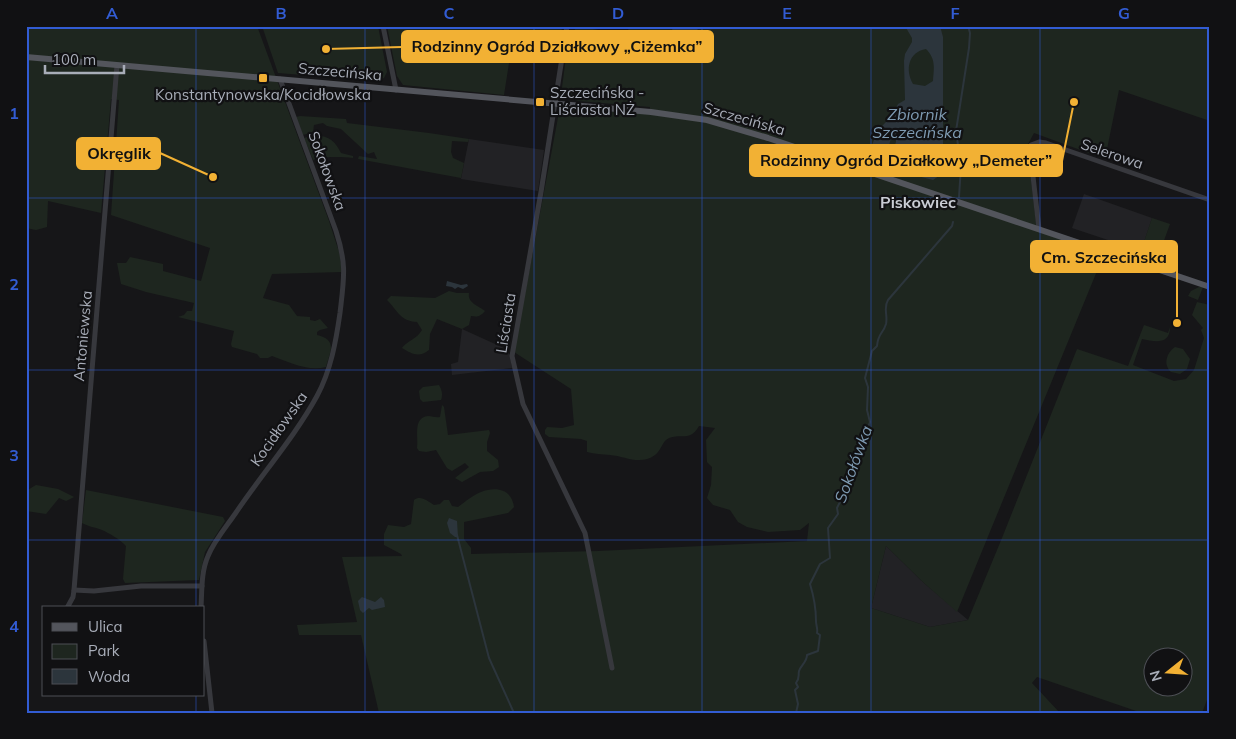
<svg xmlns="http://www.w3.org/2000/svg" width="1236" height="739" font-family="Mulish,sans-serif">
<rect width="100%" height="100%" fill="#161618"/>
<g fill="#222225">
<path d="M469,139L544,150L538,191L461,179Z"/>
<path d="M1084,194L1152,218L1141,251L1072,228Z"/>
<path d="M462,329L506,349L510,355L512,368L452,375L451,364L458,362Z"/>
<path d="M886,546L925,584L968,620L930,627L871,608Z"/>
</g>
<g fill="#1e261f" fill-rule="evenodd">
<path d="M26,26H257L329,221L340,255L342,272L272,274L263,298L289,305L297,316L310,317V320L315,321L320,319L328,328L320,330L317,332V335C338,340 330,352 326,367C308,372 289,362 272,356L268,358H260L257,354L232,347L231,344L234,331L178,317L184,315L187,311H192L194,303L146,292L121,284L117,263H126L130,257L163,264V271L201,281L210,248L111,215L119,100L111,99L101,213L48,201L47,227L36,230L26,228Z"/>
<path d="M262,26H378L387,72L384,78L377,81L278,73Z"/>
<path d="M387,26H562L560,50L512,44L504,95L403,85L397,76Z"/>
<path d="M576,26L627,35L629,26H1210V121L1119,90L1105,159L1034,133L1027,146L1037,231L1104,254L957,612L925,584L886,546L871,608L930,627L968,620L1002,538L1077,349L1128,366L1144,325L1168,333L1170,327C1170,345 1155,342 1142,339L1133,365L1174,381L1186,379L1194,370L1204,338L1201,330L1203,328L1192,315L1197,302L1210,305V692L1202,713H1142L1037,677L1032,683L1060,713H379L361,635H299L297,625L357,622L342,557L402,556L401,554L384,545V534L388,525L404,527L411,524L414,500C421,495 427,501 434,505L440,504L444,500H449L452,506L458,507C465,502 473,495 481,492C496,486 512,489 514,507L508,513L464,522V539L471,548V554L598,551L807,541L809,523L800,530L768,532L747,527L738,522L730,510L713,505L707,498L711,485L712,467L707,462L706,440L715,428L699,426C690,442 683,433 669,438C662,441 661,451 655,455C640,466 625,456 610,455C602,454 595,454 587,452V441L581,439L549,437L545,434V430L547,427L562,428L574,425L571,389L514,352L560,107L649,114L650,107L578,101L561,95L566,57ZM1154,656H1184V686H1154Z"/>
<path d="M300,116L346,119L347,123L429,133L469,139L468,142L452,141L451,152L453,158L464,163L461,178L358,159L359,156L377,159L374,152L368,154L341,129L327,126L323,123L314,125L313,132L303,135L296,117Z"/>
<path d="M313,135C328,136 334,139 341,153L353,156V158C343,157 320,156 313,160L304,138Z"/>
<path d="M1152,218L1170,224L1158,257L1141,251Z"/>
<path d="M1199,287H1203L1198,300L1188,296L1191,291Z"/>
<path d="M449,291L457,293H469C467,303 479,306 485,311C480,317 477,317 471,316L469,325L462,329L437,319L430,334L429,350C419,358 412,354 402,348C407,341 417,339 422,330L417,322C400,321 398,311 387,300L391,296L435,298Z"/>
<path d="M1175,347L1183,349L1190,359L1187,369L1180,374L1171,372C1163,365 1166,353 1175,347Z"/>
<path d="M439,385C442,390 443,395 441,400L423,402L420,399L419,391L423,387Z"/>
<path d="M442,405L444,407L448,435L489,430L490,433L487,442V451L498,460L499,467L493,471L480,472L462,482L455,478L469,467L465,463L452,471L447,468L436,450L426,452L419,451L417,448C419,438 412,418 428,416C433,416 435,418 440,417Z"/>
<path d="M36,485L58,489L74,497L66,501L59,498L46,514L26,511V491Z"/>
<path d="M86,490L223,517L225,521L205,552L199,580L125,583L123,579L126,546C121,540 109,533 102,530C95,527 89,527 82,523Z"/>
</g>
<g fill="#2c353c" fill-rule="evenodd">
<path d="M674,26C685,26 697,23 700,34C699,37 699,40 697,42C693,47 678,42 675,38C673,36 672,32 672,30Z"/>
<path d="M905,26H914L917,28L918,26H940L943,37V158L940,175L933,180L902,172L887,166L896,142V139L894,137L891,138L885,162L883,164L872,159L868,155L878,130L891,117L898,104L905,100L904,61L905,54L912,42V38ZM926,49C936,59 934,68 933,81L925,86L913,84C905,70 908,52 926,49Z"/>
<path d="M447,281L461,285L467,284L468,286L463,289L458,287L455,289L452,287L446,286Z"/>
<path d="M449,518L457,521L458,537H455L450,533L447,523Z"/>
<path d="M362,597L375,602L381,597L384,600L385,607L372,610L369,608L363,613L360,610L358,601Z"/>
</g>
<g fill="none" stroke-linecap="round" stroke-linejoin="round">
<g stroke="#2c353c" stroke-width="2">
<path d="M959,197L961,166L956,131L969,48L970,33L968,26"/>
<path d="M457,535L489,658L514,713"/>
<path d="M796,713L798,704L795,690L798,687L796,683C800,678 798,676 799,671C801,665 807,662 807,655L818,651L820,635L817,633C818,628 816,626 816,621C816,608 814,597 810,584L820,564L830,558L828,528L838,514L837,508C842,497 850,489 850,476L870,422L867,410L868,387L865,378L872,351L877,346C878,333 883,334 886,324C888,315 883,308 888,300L952,226L953,222"/>
</g>
<g stroke="#37383d" stroke-width="5">
<path d="M383,26L396,90"/>
<path d="M567,26L541,192L512,356L523,404L585,533L612,668"/>
<path d="M1039,229L1030,150L1031,145L1039,142L1046,143L1210,200"/>
<path d="M74,590L94,591L141,586H202"/>
<path d="M67,608L73,597L74,590L117,65"/>
<path d="M201,608C202,590 201,572 208,556C214,541 226,527 235,514C261,475 294,438 317,396C331,370 336,341 340,313C344,278 347,265 336,231L280,79"/>
<path d="M204,641L212,713"/>
<path d="M1209,713L1210,710"/>
</g>
<path stroke="#53555c" stroke-width="6" d="M26,57L651,112L707,120L768,138L1210,287"/>
</g>
<path fill="none" stroke="#325cd3" stroke-width="1" stroke-opacity="0.55" d="M196,26V608M365,26V713M534,26V713M702,26V713M871,26V713M1040,26V713M26,198H1210M26,370H1210M26,540H1210M196,695V713"/>
<g fill="#f2b134" stroke="#111113" stroke-width="2">
<rect x="258" y="73" width="10" height="10" rx="2.5"/>
<rect x="535" y="97" width="10" height="10" rx="2.5"/>
</g>
<g text-anchor="middle" stroke-width="4.5" stroke-linejoin="round" paint-order="stroke">
<g font-size="15" fill="#a8adb8" stroke="#111113">
<text transform="translate(340 72) rotate(5)" y="5">Szczecińska</text>
<text transform="translate(744 119) rotate(16)" y="5">Szczecińska</text>
<text transform="translate(1112 154) rotate(19)" y="5">Selerowa</text>
<text transform="translate(327 171) rotate(70)" y="5">Sokołowska</text>
<text transform="translate(506 323) rotate(-81)" y="5">Liściasta</text>
<text transform="translate(83 336) rotate(-85)" y="5">Antoniewska</text>
<text transform="translate(279 429) rotate(-55)" y="5">Kocidłowska</text>
</g>
<g font-size="15" fill="#a8adb8" stroke="#111113" text-anchor="start">
<text x="550" y="98">Szczecińska -<tspan x="550" dy="17">Liściasta NŻ</tspan></text>
<text x="263" y="100" text-anchor="middle">Konstantynowska/Kocidłowska</text>
</g>
<g font-size="16" font-style="italic" fill="#7f9bb3" stroke="#111113">
<text x="917" y="120">Zbiornik<tspan x="917" dy="18">Szczecińska</tspan></text>
<text transform="translate(853 464) rotate(-70)" y="6">Sokołówka</text>
</g>
<g font-size="16" font-weight="bold" fill="#c9ccd4" stroke="#111113">
<text x="918" y="208">Piskowiec</text>
</g>
</g>
<path fill="none" stroke="#f2b134" stroke-width="2" d="M326 49L402 47M213 177L160 153M1074 102L1062 161M1177 323L1177 257"/>
<g fill="#f2b134" stroke="#111113" stroke-width="2">
<circle cx="326" cy="49" r="5"/>
<circle cx="213" cy="177" r="5"/>
<circle cx="1074" cy="102" r="5"/>
<circle cx="1177" cy="323" r="5"/>
</g>
<g fill="#f2b134" stroke="#f2b134" stroke-width="2">
<rect x="402" y="31" width="311" height="31" rx="5"/>
<rect x="77" y="138" width="83" height="31" rx="5"/>
<rect x="750" y="145" width="312" height="31" rx="5"/>
<rect x="1031" y="241" width="146" height="31" rx="5"/>
</g>
<g font-size="16" text-anchor="middle" font-weight="bold" fill="#111">
<text x="557" y="52">Rodzinny Ogród Działkowy „Ciżemka”</text>
<text x="119" y="159">Okręglik</text>
<text x="906" y="166">Rodzinny Ogród Działkowy „Demeter”</text>
<text x="1104" y="263">Cm. Szczecińska</text>
</g>
<rect width="1236" height="739" fill="none" stroke="#111113" stroke-width="55"/>
<rect x="42" y="606" width="162" height="90" fill="#111113" stroke="#4d4f55"/>
<rect x="52" y="623" width="25" height="8" fill="#53555c" stroke="#4d4f55"/>
<text x="88" y="632" font-size="15" fill="#a8adb8">Ulica</text>
<rect x="52" y="644" width="25" height="15" fill="#1e261f" stroke="#4d4f55"/>
<text x="88" y="656" font-size="15" fill="#a8adb8">Park</text>
<rect x="52" y="669" width="25" height="15" fill="#2c353c" stroke="#4d4f55"/>
<text x="88" y="682" font-size="15" fill="#a8adb8">Woda</text>
<g transform="translate(1168 672) rotate(253)"><circle r="24" fill="#111113" stroke="#4d4f55"/>
<path d="M0-4L9 19L0 12L-9 19Z" fill="#f2b134"/>
<text y="-8" font-size="14" font-weight="bold" text-anchor="middle" fill="#a8adb8">N</text>
</g>
<path d="M45 65v8h79v-8" fill="none" stroke="#a8adb8" stroke-width="2.5"/>
<text x="52" y="65" font-size="15" fill="#a8adb8" stroke="#111113" stroke-width="4" paint-order="stroke">100 m</text>
<rect x="28" y="28" width="1180" height="684" fill="none" stroke="#325cd3" stroke-width="2"/>
<g font-size="16" text-anchor="middle" font-weight="bold" fill="#325cd3">
<text x="112" y="19">A</text>
<text x="281" y="19">B</text>
<text x="449" y="19">C</text>
<text x="618" y="19">D</text>
<text x="787" y="19">E</text>
<text x="955" y="19">F</text>
<text x="1124" y="19">G</text>
<text x="14" y="119">1</text>
<text x="14" y="290">2</text>
<text x="14" y="461">3</text>
<text x="14" y="632">4</text>
</g>
</svg>
